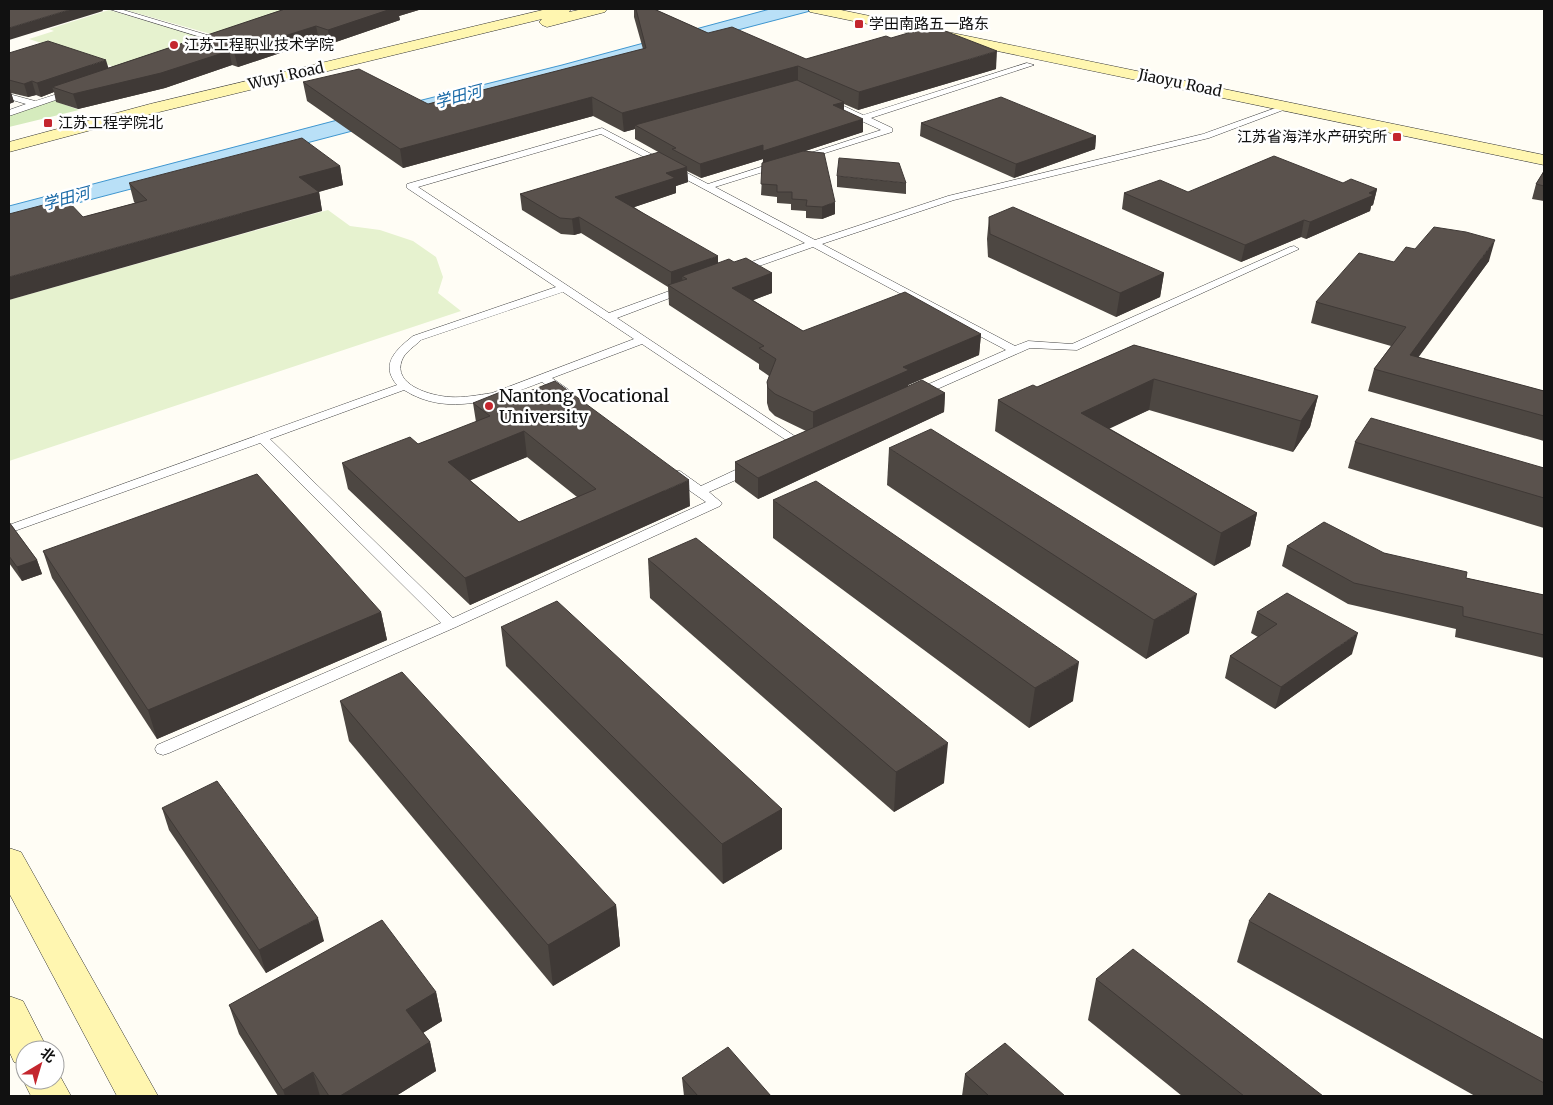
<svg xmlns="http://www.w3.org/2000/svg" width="1553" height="1105" font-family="Merriweather,'Noto Sans SC',serif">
<rect width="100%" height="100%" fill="#fffdf5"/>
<path fill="#d5ebbd" d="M52,100L79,110L9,127V116Z"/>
<g fill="#e6f2cf">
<path d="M122,9H286L211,34Z"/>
<path d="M109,10L205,38L118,68L29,39L54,31L49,29Z"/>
<path d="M328,210L350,226L380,230L413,241L436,257L443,277L438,293L461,311L9,461V300Z"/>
</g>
<path fill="#b9e0f7" stroke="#3f96cf" d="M770,9H818L9,221V206L391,106L394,107L562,65Z"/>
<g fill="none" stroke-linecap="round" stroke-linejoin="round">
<g stroke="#444" stroke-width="1">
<g id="lane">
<path d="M109,9H120L224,40L217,42Z"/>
<path d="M1027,63L1034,65L871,118L892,128V132L803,160L800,161L795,158L881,130L825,104V100H831L863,115Z"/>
<path d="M73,89H76V93L9,116V110L26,104L9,99V94L35,101Z"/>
<path d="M1287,104L1294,106L1209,138L954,200L822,244L1015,346L1028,341L1072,344L1290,247L1294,246L1299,249L1077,350L1030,348L917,398L913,397L911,394L913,391L1006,350L813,247L742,272H734L733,270L734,268L805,243L601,134L418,187L609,313L683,286H691L692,288L691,290L617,318L808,445L806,448H798L642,344L552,378L569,390L571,393L569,396H561L542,382C498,399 448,418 404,390L270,439L453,618L706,502L670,477L669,474L670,471H680L701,486L746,465H756L757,468L756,471L709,492L722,503L720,506L456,627L169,753L163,755L157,753L155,749L157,745L441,623L260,443L9,533V525L397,385C379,364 397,349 413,336L556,287L407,188V184L602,128L708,184L776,162H782V166L715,187L815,240L948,196L1203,134ZM563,292L634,339L492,393C478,395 464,398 450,397C431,396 392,385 402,360C405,352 415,346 421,340Z"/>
</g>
</g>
<g stroke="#333" stroke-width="1">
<g id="secondary">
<path d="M547,9H571L569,12L583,9H607L605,12L547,27L542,25L539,22L542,19L155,113L9,152V142L150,104Z"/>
<path d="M808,9H836L1544,155V165L815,13L810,12Z"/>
<path d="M9,848L21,852L158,1096H117L9,893Z"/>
<path d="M9,996L23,1001L48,1050H25V1066L14,1062L9,1051Z"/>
<path d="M55,1067L71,1096H31L23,1080L25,1076V1080H55Z"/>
</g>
</g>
<use href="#lane" fill="#fff" fill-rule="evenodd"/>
<use href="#secondary" fill="#fff6b0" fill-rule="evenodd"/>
</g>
<g fill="#4d4742" fill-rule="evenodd">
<path d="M285,9H422L399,16L400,20L330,44L319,40L238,67L232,65L165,88L78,109L56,102L54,92L41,97L36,95L28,97L11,93L14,102L9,104V53L108,68Z"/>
<path d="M634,9H654L708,33L806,59L891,38L996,69L858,110L844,104V110L863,132L805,151L835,214L822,219L806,218V211L791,210V204L777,203V197L761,195L763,159L701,178L687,171L688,182L676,186V193L634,207L718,263L734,262L772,273V293L753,300L803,331L981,334L979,355L908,385V386L945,393L944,412L758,499L735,482V462L806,431L775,416L769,410L767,403V382L769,376L759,369V364L669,305L668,287L581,233L574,235L561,234L522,210L520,194L660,153L635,139V129L624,132L593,116L403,168L307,101L303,82L428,104L643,49L634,17Z"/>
<path d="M921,123L1096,136L1095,149L1014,178L920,136Z"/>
<path d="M340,166L343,185L319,192L322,211L83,217L135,203L134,202L129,183Z"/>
<path d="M1544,171V201L1532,199L1536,184Z"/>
<path d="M837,176L906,183V194L837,187Z"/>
<path d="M1343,183L1377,189L1373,205L1371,206L1370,211L1306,239L1301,237L1241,262L1122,209L1124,193L1188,192Z"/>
<path d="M989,217L1164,273L1160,297L1116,317L988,257L987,239Z"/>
<path d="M1415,249L1489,261L1418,357L1544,391V441L1368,391L1374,369L1391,346L1311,323L1316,302L1394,262Z"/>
<path d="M1134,345L1318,396L1310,427L1293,452L1149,410L1109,428L1257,513L1250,546L1214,566L995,431L998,400L1037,387Z"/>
<path d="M512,398L690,506L470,605L348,489L342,463L418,444L476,422L473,403ZM527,457L577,497L519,522L470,480Z"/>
<path d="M1355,442L1544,468V528L1348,468Z"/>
<path d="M889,448L1189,633L1146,659L887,485Z"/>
<path d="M773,500L1073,701L1029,728L773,538Z"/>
<path d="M9,522L37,560L42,574L22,581L9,563Z"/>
<path d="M1287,546L1384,553L1466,578L1544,595V658L1455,637L1456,629L1348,604L1282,566Z"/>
<path d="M43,551L381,612L387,640L157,739L52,578Z"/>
<path d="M648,559L944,783L894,812L650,598Z"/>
<path d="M1257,612L1352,654L1275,709L1225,678L1230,656L1258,637L1251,633Z"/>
<path d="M501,627L782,809V849L723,884L506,666Z"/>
<path d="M340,701L616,905L620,946L553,986L349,741Z"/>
<path d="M162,808L324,941L266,973L169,830Z"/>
<path d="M1249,921L1544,1040V1096H1475L1237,962Z"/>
<path d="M1096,979L1323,1096H1182L1088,1020Z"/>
<path d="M436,992L442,1021L423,1033L430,1042L436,1071L396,1096H278L239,1034L229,1005Z"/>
<path d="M965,1074L1065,1096H962Z"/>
<path d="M682,1078L771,1096H684Z"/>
</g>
<g fill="#3f3936">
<path d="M72,9H102L103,11L9,40V28Z"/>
<path d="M391,9H422L399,16L400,20L330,44L328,30Z"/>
<path d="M316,26L319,40L238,67L234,52Z"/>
<path d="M229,51L232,65L165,88L78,109L73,94Z"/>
<path d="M997,51L996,69L858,110L859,92Z"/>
<path d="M106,60L110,73L52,87L54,92L41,97L37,83Z"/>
<path d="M798,66V84L635,125V129L624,132L622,113Z"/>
<path d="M32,81L36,95L28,97L24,84Z"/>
<path d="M9,89H10L14,102L9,104Z"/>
<path d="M592,97L593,116L403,168L400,149Z"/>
<path d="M844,102V115L833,105Z"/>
<path d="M863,119V132L763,165V159L701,178L700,164L763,145Z"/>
<path d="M1096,136L1095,149L1014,178L1016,164Z"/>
<path d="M340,166L343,185L303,196L299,177Z"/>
<path d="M687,167L688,182L676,186V193L617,213L615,197L666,173Z"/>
<path d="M1377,189L1373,205L1371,206L1370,211L1306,239L1310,222Z"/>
<path d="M319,192L322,211L9,300V277Z"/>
<path d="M835,202V214L822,219V207Z"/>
<path d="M579,217L581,233L574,235L572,219Z"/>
<path d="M1304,220L1301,237L1241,262L1245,245Z"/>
<path d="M1495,240L1489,261L1404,377L1410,355Z"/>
<path d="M718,256V272L687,279L682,276L683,285L671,287V272Z"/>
<path d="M772,273V293L733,308L732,288Z"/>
<path d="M1164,273L1160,297L1116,317L1120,293Z"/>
<path d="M981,334L979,355L908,385V391L813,434V412L903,367Z"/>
<path d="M1154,379L1149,410L1077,444L1081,413Z"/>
<path d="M945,393L944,412L758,499V478Z"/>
<path d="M1318,396L1310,427L1293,452L1301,421Z"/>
<path d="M524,431L527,457L452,488L448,462Z"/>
<path d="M689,480L690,506L470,605L465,578Z"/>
<path d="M1257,513L1250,546L1214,566L1221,533Z"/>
<path d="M37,560L42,574L22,581L17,567Z"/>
<path d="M1197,594L1189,633L1146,659L1154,620Z"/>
<path d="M381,612L387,640L157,739L148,710Z"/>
<path d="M1358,633L1352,654L1275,709L1281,687Z"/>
<path d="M1079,662L1073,701L1029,728L1035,688Z"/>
<path d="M948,743L944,783L894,812L896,772Z"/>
<path d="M782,809V849L723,884L722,844Z"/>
<path d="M616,905L620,946L553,986L548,945Z"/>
<path d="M318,918L324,941L266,973L259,950Z"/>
<path d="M436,992L442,1021L413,1039L406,1010Z"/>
<path d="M430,1042L436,1071L396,1096H340Z"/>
<path d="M313,1072L320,1096H285L283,1090Z"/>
</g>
<g fill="#5a524d" stroke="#3f3936" fill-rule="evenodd">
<path d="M9,9H72L9,28Z"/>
<path d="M285,9H391L328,30L316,26L234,52L229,51L161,73L73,94L52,87Z"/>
<path d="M636,9H654L708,33L732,27L806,59L886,36L891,38L932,26L997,51L859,92L798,66L622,113L592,97L400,149L303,82L359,69L428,104L646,48Z"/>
<path d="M48,41L106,60L37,83L32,81L24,84L9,80V53Z"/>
<path d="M797,80L844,102L833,105L863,119L763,151V145L700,164L672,149L676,148L635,125Z"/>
<path d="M1001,97L1096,136L1016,164L921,123Z"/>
<path d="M302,138L340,166L299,177L319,192L9,277V214L66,199L83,217L147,200L129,183Z"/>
<path d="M803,151L824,153L835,202L822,207L806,206L807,200L792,199V192H777V185L761,184L762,163Z"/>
<path d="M659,152L687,167L666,173L675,178L615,197L718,256L671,272L579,217L572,219L560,218L520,194Z"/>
<path d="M1274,156L1343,183L1351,179L1377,189L1369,193L1374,195L1310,222L1304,220L1245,245L1124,193L1160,180L1188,192Z"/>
<path d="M839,158L899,163L906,183L837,176Z"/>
<path d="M1544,171V186L1536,184Z"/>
<path d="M1013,207L1164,273L1120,293L990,234L989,217Z"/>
<path d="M1434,227L1466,232L1495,240L1410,355L1544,391V416L1374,369L1406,327L1316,302L1359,253L1394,262L1406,247L1415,249Z"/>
<path d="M746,258L772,273L732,288L803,331L905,292L981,334L903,367L909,370L813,412L775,394L768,388L767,382L776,359L759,348L764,346L668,285L687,279L682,276L729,259L734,262Z"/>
<path d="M1134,345L1318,396L1301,421L1154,379L1081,413L1257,513L1221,533L998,400L1033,385L1037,387Z"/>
<path d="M922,380L945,393L758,478L735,462Z"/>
<path d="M555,381L689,480L465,578L342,463L410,437L418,444L490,416L473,403L503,391L512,398ZM524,431L596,489L519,522L448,462Z"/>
<path d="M1371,418L1544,468V498L1355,442Z"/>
<path d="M931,429L1197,594L1154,620L889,448Z"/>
<path d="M257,474L381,612L148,710L43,551Z"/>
<path d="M816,481L1079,662L1035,688L773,500Z"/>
<path d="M9,522L37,560L17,567L9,556Z"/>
<path d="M1324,522L1384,553L1467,572L1466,578L1544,595V635L1463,616V607L1354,583L1287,546Z"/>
<path d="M696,538L948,743L896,772L648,559Z"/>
<path d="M1287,593L1358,633L1281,687L1230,656L1277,624L1257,612Z"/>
<path d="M557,601L782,809L722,844L501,627Z"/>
<path d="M402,672L616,905L548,945L340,701Z"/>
<path d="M217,781L318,918L259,950L162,808Z"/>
<path d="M1269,893L1544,1040V1083L1249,921Z"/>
<path d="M382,920L436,992L406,1010L430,1042L340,1096H329L313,1072L283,1090L229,1005Z"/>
<path d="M1133,949L1323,1096H1244L1096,979Z"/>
<path d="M1005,1043L1065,1096H989L965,1074Z"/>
<path d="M728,1047L771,1096H698L682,1078Z"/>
</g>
<g fill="#c4262e" stroke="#fff" stroke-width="2">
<rect x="854" y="19" width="10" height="10" rx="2.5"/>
<circle cx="174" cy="45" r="5"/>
<rect x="43" y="118" width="10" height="10" rx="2.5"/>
<rect x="1392" y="132" width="10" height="10" rx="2.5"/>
<circle cx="489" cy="406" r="5"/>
</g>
<g text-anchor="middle" stroke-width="5" stroke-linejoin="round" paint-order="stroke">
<g font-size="15" fill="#111" stroke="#fff" text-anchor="start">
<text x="869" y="29">学田南路五一路东</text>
<text x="184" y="50">江苏工程职业技术学院</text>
<text x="58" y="128">江苏工程学院北</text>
<text x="1387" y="142" text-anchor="end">江苏省海洋水产研究所</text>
</g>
<g font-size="15" fill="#111" stroke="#fff">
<text transform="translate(286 76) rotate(-13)" y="5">Wuyi Road</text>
<text transform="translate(1180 83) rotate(12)" y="5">Jiaoyu Road</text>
</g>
<g font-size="16" font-style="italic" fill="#1768a6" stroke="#fff">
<text transform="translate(458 96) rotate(-15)" y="6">学田河</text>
<text transform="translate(66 198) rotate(-15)" y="6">学田河</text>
</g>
<g font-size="18" fill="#111" stroke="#fff" text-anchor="start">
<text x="499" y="402">Nantong Vocational<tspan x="499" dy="21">University</tspan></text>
</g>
</g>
<rect width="1553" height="1105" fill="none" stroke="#111111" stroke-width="20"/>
<g transform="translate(40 1065) rotate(38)"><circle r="24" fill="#ffffff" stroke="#a0a0a0"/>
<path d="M0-4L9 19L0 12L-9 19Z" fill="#c4262e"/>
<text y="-8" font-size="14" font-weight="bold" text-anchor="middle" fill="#111111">北</text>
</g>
</svg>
